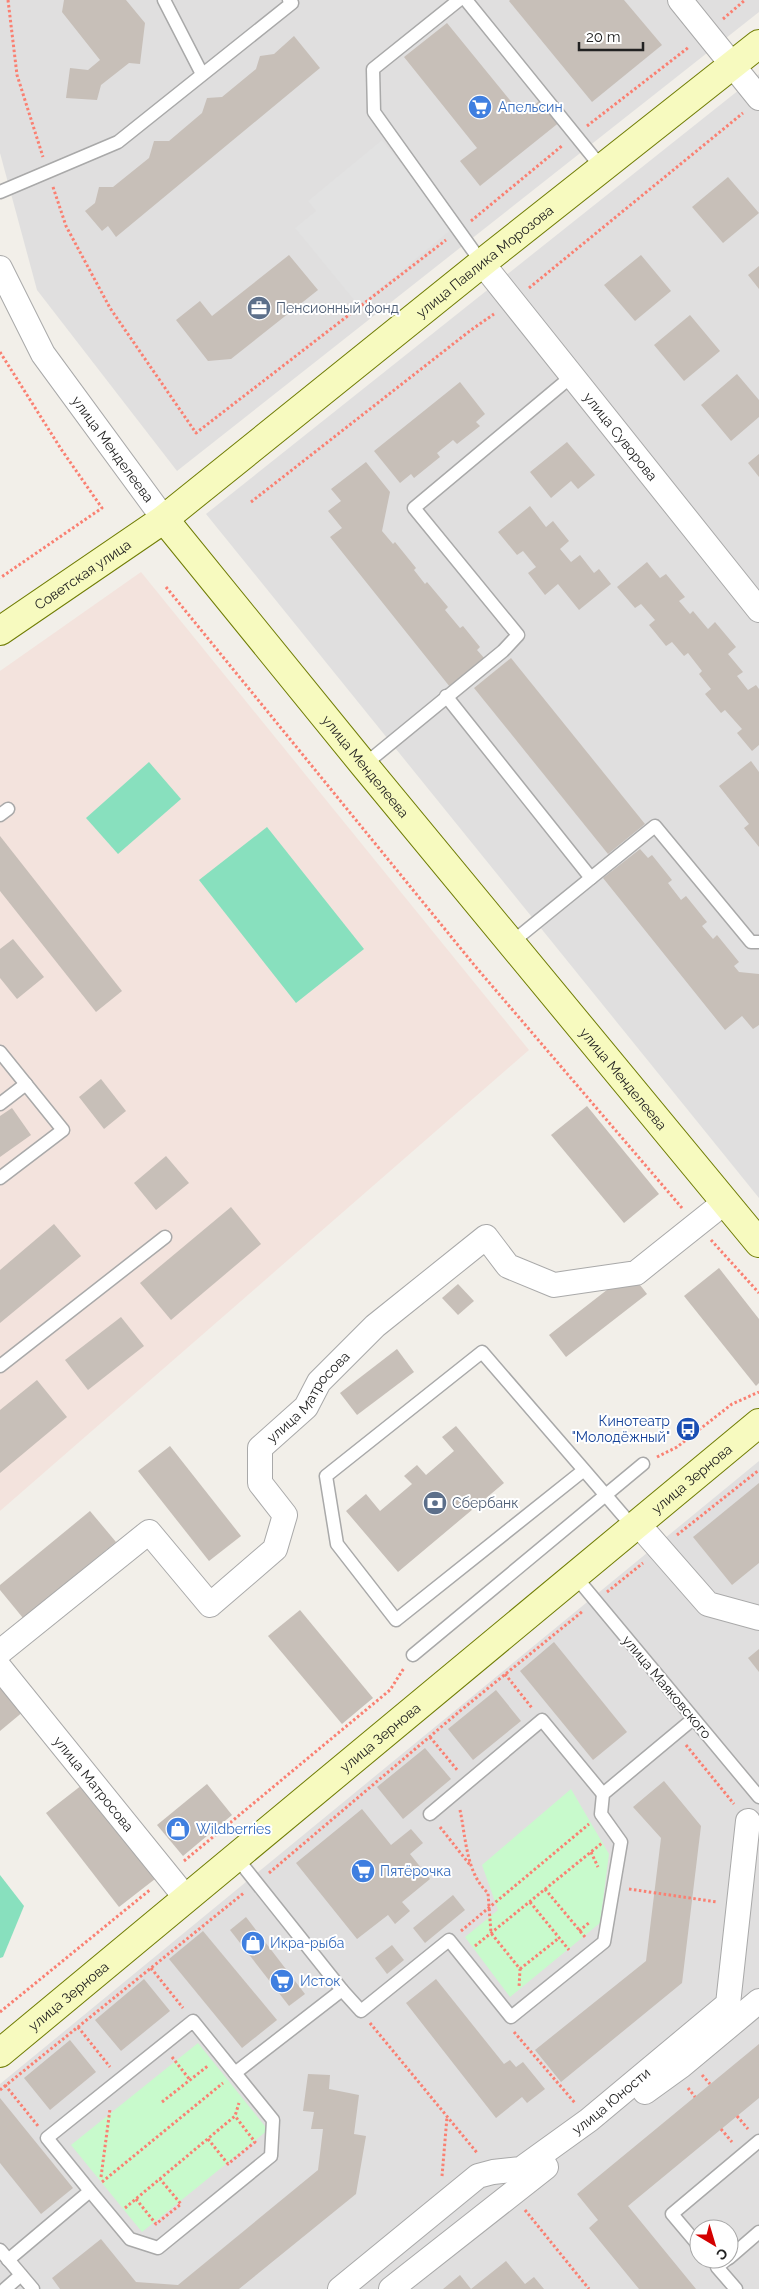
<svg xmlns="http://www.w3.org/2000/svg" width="759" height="2289" font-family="Raleway,sans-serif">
<rect width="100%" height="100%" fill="#f2efe9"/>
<g fill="#e0dfdf" fill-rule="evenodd">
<path d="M0,0H759V12L177,471L37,290L0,153Z"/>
<path d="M759,74V1198L206,514Z"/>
<path d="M759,1461V2289H0V2084ZM699,2229H729V2259H699Z"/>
</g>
<path fill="#f3e3dd" d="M141,572L529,1050L0,1511V671Z"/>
<g fill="#c8facc">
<path d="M571,1789L609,1854L600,1923L510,1997L465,1937L498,1910L482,1865Z"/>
<path d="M198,2043L268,2130L142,2232L71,2145Z"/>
</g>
<g fill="#88e0be">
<path d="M149,762L181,799L118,854L86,818Z"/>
<path d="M267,827L364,949L296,1003L199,880Z"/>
<path d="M0,1875L24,1906L3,1957L0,1958Z"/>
</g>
<path fill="#e2e2e2" d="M382,140L453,228L359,306L295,228L316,211L308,201Z"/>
<g fill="#c7bfb8">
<path d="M64,0H126L145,23L140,64L129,63L101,85L97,100L66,98L70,68L88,70L100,60L62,12Z"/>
<path d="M510,0H624L662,45L592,102L509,1Z"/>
<path d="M447,23L522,115L543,98L561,121L480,186L460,161L477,148L404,57Z"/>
<path d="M294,36L320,68L116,237L108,226L102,231L85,211L95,203L99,187H113L149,158L154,141H169L202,113L207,98L222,97L256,69L260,56L274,54Z"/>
<path d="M728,177L759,213L723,243L692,207Z"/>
<path d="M289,255L318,290L231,359L208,361L176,320L200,301L212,316Z"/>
<path d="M641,255L671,291L635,321L604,285Z"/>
<path d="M759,266V289L748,275Z"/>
<path d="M690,315L720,351L684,381L654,345Z"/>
<path d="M737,374L759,400V417L731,441L701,405Z"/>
<path d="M460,382L485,414L476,422L480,426L457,444L453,440L437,453L440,457L414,478L411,474L400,483L374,451Z"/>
<path d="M567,442L595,475L578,489L571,481L551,498L530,472Z"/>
<path d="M759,454V477L748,463Z"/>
<path d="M366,462L390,492L382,531L393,544L395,542L416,568L414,570L425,584L427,582L448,607L445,610L460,628L463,626L480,647L477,650L485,659L450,687L330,537L342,528L328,511L341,501L331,489Z"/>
<path d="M530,506L546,527L553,521L569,541L560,549L571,562L580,555L594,573L599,569L611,584L579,610L558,584L545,595L528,573L536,567L523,551L517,555L498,532Z"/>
<path d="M647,562L660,578L666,574L685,597L679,601L690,614L693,611L708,629L715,622L736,647L728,654L743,672L737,676L748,690L756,685L759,689V745L752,751L737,733L742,729L725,710L721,713L705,694L711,689L699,674L702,671L688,653L684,656L672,642L666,646L649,625L655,620L641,604L635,608L617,587Z"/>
<path d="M511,658L645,824L608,854L474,688Z"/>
<path d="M751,761L759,772V847L744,828L749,824L719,786Z"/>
<path d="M0,836L122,991L96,1012L0,891Z"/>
<path d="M640,849L648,858L652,855L672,880L668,883L681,900L686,896L707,922L702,926L713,939L717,935L739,962L734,966L739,972L759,974V1025L753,1029L742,1016L725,1030L603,878Z"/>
<path d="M13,939L44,977L17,999L0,978V949Z"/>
<path d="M101,1079L126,1111L104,1129L79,1097Z"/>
<path d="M587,1106L659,1194L624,1223L551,1135Z"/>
<path d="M12,1108L31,1135L0,1157V1116Z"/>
<path d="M166,1156L189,1183L156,1210L134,1183Z"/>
<path d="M231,1207L261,1244L171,1320L140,1283Z"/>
<path d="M54,1224L81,1256L0,1323V1270Z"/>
<path d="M719,1268L759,1319V1383L756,1386L684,1296Z"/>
<path d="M630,1272L647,1294L566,1357L549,1335Z"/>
<path d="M458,1284L474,1301L458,1315L442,1298Z"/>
<path d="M121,1317L144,1346L88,1390L65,1360Z"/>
<path d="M397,1349L414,1372L357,1415L340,1393Z"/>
<path d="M37,1380L67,1417L0,1473V1410Z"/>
<path d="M456,1426L504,1483L398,1572L346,1511L366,1494L380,1511L412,1484L404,1476L417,1465L426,1475L454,1451L442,1437Z"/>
<path d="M170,1446L241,1536L209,1561L138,1471Z"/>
<path d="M759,1483V1563L732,1585L693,1537Z"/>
<path d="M90,1511L116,1542L23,1618L0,1590V1585Z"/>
<path d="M300,1610L373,1698L342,1724L268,1636Z"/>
<path d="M554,1642L627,1732L593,1760L520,1671Z"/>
<path d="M759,1649V1672L748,1658Z"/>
<path d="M0,1682L24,1711L0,1731Z"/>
<path d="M496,1690L521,1721L473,1760L448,1729Z"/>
<path d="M425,1748L451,1779L403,1819L377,1787Z"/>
<path d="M664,1781L701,1826L682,1983L561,2082L535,2050L646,1961L661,1838L633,1807Z"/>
<path d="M207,1784L232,1815L183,1856L157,1825Z"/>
<path d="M82,1785L155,1879L119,1907L46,1813Z"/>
<path d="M362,1809L391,1845L411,1829L423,1843L410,1854L430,1879L402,1902L410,1911L395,1924L388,1915L357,1939L296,1863Z"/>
<path d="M453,1895L465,1910L425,1943L413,1928Z"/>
<path d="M246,1917L305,1994L289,2006L230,1930Z"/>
<path d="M203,1931L277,2020L242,2048L169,1959Z"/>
<path d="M392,1945L404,1960L387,1974L375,1958Z"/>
<path d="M144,1979L170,2011L121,2051L95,2020Z"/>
<path d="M436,1979L504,2064L510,2060L516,2067L523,2062L545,2089L527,2103L522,2097L496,2118L406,2003Z"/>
<path d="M70,2040L96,2072L50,2110L24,2078Z"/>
<path d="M759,2044V2098L628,2206L696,2289H639L589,2228L598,2220L577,2194Z"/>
<path d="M308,2074L330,2075L329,2089L359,2095L354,2134L366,2136L356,2194L239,2289H60L52,2278L101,2239L136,2282L178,2285L318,2170L323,2129H311L314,2112L303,2111Z"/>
<path d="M0,2098L73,2188L41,2214L0,2163Z"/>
<path d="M506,2261L525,2284L534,2277L544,2289H471Z"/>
<path d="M460,2275L471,2289H443Z"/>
</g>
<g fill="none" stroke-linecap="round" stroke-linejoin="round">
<g stroke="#a9a9a9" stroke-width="15">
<g id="lane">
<path d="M164,0L202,74"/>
<path d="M459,0L373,69L374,112L482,263"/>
<path d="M466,0L602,168"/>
<path d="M0,192L118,142L292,3L289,0"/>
<path d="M446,696L591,878"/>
<path d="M364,765L503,651L518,635L414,508L572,376"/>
<path d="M0,815L8,809"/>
<path d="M511,943L655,826L751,942H759"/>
<path d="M0,1052L63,1130L0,1178"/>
<path d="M0,1104L26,1084"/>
<path d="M0,1366L165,1237"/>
<path d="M584,1470L482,1352L326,1476L337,1544L396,1620L584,1470L633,1527"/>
<path d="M575,1576L759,1797"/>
<path d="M413,1655L643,1464"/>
<path d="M430,1814L542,1720L603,1794"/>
<path d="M342,1990L361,2011L449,1940L511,2017L604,1942L621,1842L601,1814L603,1794L693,1719"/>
<path d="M235,2073L342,1990L236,1857"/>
<path d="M699,2246L672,2214L759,2141"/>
<path d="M0,2250L33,2289"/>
<path d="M729,2258L759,2232"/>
<path d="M727,2259L717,2267L736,2289"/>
<path d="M8,2260L90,2191L130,2239L158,2248L271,2156L273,2120L193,2021L47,2138L90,2191"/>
<path d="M5,2289L21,2275"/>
</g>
</g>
<g stroke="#a9a9a9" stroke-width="26">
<g id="street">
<path d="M680,0L759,98"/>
<path id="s1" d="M482,263L759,610"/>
<path id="s2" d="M0,268L43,354L164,519"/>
<path d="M638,1524L708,1604L759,1618"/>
<path id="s3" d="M0,1652L149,1532L210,1605L275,1549L285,1515L260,1483V1448L306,1407L319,1382L375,1326L486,1237L508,1266L554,1285L636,1273L725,1202"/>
<path id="s4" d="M0,1668L186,1898"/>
<path d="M645,2092L681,2066L759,2001"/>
<path id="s5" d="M340,2289L478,2176L493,2172L521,2169L589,2120L728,2004L748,1821"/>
<path d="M391,2289L546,2167"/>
</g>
</g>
<g stroke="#707d05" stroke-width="30">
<g id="secondary">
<path id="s6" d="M164,519L364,765L759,1243"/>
<path id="s7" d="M0,631L164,519L482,263L759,44"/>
<path id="s8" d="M0,2053L759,1423"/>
</g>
</g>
<g stroke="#fa8072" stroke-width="3" stroke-dasharray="2.5 2.5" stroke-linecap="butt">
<path d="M8,0L17,75L43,157"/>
<path d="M723,19L745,0"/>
<path d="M587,126L689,47"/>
<path d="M53,187L66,226L110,308L196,433L446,240"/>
<path d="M471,221L563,145"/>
<path d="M529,288L743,113"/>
<path d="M0,352L61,449L102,508L0,578"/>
<path d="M251,502L471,330L494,314"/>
<path d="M166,587L475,966L682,1208"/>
<path d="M711,1240L759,1293"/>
<path d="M657,1457L677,1447L732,1404L759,1392"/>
<path d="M677,1535L759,1470"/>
<path d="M607,1592L643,1563"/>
<path d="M505,1674L532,1708"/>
<path d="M430,1737L458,1771"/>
<path d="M686,1745L734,1804"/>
<path d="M460,1810C466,1838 466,1873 488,1893L491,1933L520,1969L519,1988"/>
<path d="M440,1827L470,1865"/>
<path d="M591,1852L598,1867"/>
<path d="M184,1861L390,1690L404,1668"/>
<path d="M269,1873L460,1711L583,1611"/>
<path d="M545,1889L585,1937"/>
<path d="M629,1889L717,1902"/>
<path d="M530,1902L569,1950"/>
<path d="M461,1931L589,1824"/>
<path d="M579,1931L590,1922"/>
<path d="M475,1946L602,1843"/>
<path d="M151,1968L183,2008"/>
<path d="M520,1969L559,1938"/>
<path d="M0,2012L151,1889"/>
<path d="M370,2023L478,2154"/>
<path d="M78,2027L110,2067"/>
<path d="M514,2032L575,2103"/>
<path d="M172,2057L190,2080"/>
<path d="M702,2075L710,2084"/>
<path d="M5,2085L38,2126"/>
<path d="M688,2088L695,2097"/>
<path d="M0,2090L245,1892"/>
<path d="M162,2102L209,2065"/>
<path d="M737,2116L748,2129"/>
<path d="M721,2129L732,2142"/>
<path d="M208,2139L228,2164L255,2142L235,2116"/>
<path d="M442,2176L447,2117"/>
<path d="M101,2177L110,2109"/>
<path d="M102,2182L223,2083"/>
<path d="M136,2199L156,2224L181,2204L160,2179"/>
<path d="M125,2208L235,2116L239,2103"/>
<path d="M525,2210L589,2289"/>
</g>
<use href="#lane" stroke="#fff" stroke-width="12"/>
<use href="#street" stroke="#fff" stroke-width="24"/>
<use href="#secondary" stroke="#f7fabf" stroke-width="28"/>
</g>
<defs>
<g id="supermarket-disc" transform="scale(1.25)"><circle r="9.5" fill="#3f7fe0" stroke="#fff"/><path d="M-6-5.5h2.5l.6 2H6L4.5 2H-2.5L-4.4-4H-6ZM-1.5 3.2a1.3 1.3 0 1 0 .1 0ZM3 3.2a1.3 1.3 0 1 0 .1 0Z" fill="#fff"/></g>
<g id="office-disc" transform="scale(1.25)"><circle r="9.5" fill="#5c6f8a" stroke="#fff"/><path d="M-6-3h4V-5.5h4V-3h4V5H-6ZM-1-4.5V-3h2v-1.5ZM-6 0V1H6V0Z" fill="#fff"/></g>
<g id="bus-disc" transform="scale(1.25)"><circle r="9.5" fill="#1a4fb4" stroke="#fff"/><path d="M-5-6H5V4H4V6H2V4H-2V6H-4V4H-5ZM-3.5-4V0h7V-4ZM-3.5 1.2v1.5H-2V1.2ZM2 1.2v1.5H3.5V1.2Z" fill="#fff"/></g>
<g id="bank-disc" transform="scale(1.25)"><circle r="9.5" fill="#5c6f8a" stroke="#fff"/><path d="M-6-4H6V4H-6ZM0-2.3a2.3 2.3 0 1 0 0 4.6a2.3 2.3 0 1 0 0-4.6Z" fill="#fff"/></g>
<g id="shop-disc" transform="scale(1.25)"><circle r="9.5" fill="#3f7fe0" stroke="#fff"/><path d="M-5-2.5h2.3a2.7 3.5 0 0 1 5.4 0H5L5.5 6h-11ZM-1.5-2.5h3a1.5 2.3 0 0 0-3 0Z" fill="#fff"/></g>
</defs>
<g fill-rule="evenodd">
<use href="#supermarket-disc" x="480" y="107"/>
<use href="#office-disc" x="259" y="308"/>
<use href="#bus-disc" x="688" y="1429"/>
<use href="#bank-disc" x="435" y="1503"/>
<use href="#shop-disc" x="178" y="1829"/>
<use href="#supermarket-disc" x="363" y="1871"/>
<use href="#shop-disc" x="253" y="1943"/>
<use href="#supermarket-disc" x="282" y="1981"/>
</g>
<g text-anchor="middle" stroke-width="4" stroke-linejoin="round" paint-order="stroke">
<g font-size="14" fill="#366cbe" stroke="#fff" text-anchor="start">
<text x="498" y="112">Апельсин</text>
<text x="196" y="1834">Wildberries</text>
<text x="380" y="1876">Пятёрочка</text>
<text x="270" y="1948">Икра-рыба</text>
<text x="300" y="1986">Исток</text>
</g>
<g font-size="14" fill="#222" stroke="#fff">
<text dy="5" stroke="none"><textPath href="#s7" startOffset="610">улица Павлика Морозова</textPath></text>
<text dy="5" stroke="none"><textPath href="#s1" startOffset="222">улица Суворова</textPath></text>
<text dy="5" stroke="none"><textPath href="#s2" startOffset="214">улица Менделеева</textPath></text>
<text dy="5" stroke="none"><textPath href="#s7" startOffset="100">Советская улица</textPath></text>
<text dy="5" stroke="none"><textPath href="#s6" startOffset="319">улица Менделеева</textPath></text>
<text dy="5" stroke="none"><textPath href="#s6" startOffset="724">улица Менделеева</textPath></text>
<text dy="5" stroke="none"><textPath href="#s3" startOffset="554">улица Матросова</textPath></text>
<text dy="5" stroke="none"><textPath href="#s8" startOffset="899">улица Зернова</textPath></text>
<text transform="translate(667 1687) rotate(50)" y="5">улица Маяковского</text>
<text dy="5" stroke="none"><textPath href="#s8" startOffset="494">улица Зернова</textPath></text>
<text dy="5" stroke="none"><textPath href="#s4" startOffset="149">улица Матросова</textPath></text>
<text dy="5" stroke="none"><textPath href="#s8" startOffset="89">улица Зернова</textPath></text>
<text dy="5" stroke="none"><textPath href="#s5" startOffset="335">улица Юности</textPath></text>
</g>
<g font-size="14" fill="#4e5e75" stroke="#fff" text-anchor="start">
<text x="276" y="313">Пенсионный фонд</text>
<text x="452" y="1508">Сбербанк</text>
</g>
<g font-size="14" fill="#164399" stroke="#fff" text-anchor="end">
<text x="670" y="1426">Кинотеатр<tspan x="670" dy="16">"Молодёжный"</tspan></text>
</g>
</g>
<g transform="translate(714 2244) rotate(142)"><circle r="24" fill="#ffffff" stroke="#a7a7a7"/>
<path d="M0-4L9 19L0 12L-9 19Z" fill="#d40000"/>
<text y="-8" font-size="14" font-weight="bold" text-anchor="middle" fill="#222222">С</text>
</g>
<path d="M579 42v8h64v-8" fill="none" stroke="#222222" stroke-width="2.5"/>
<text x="586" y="42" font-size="15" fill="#222222" stroke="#ffffff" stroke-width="4" paint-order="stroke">20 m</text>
</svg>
